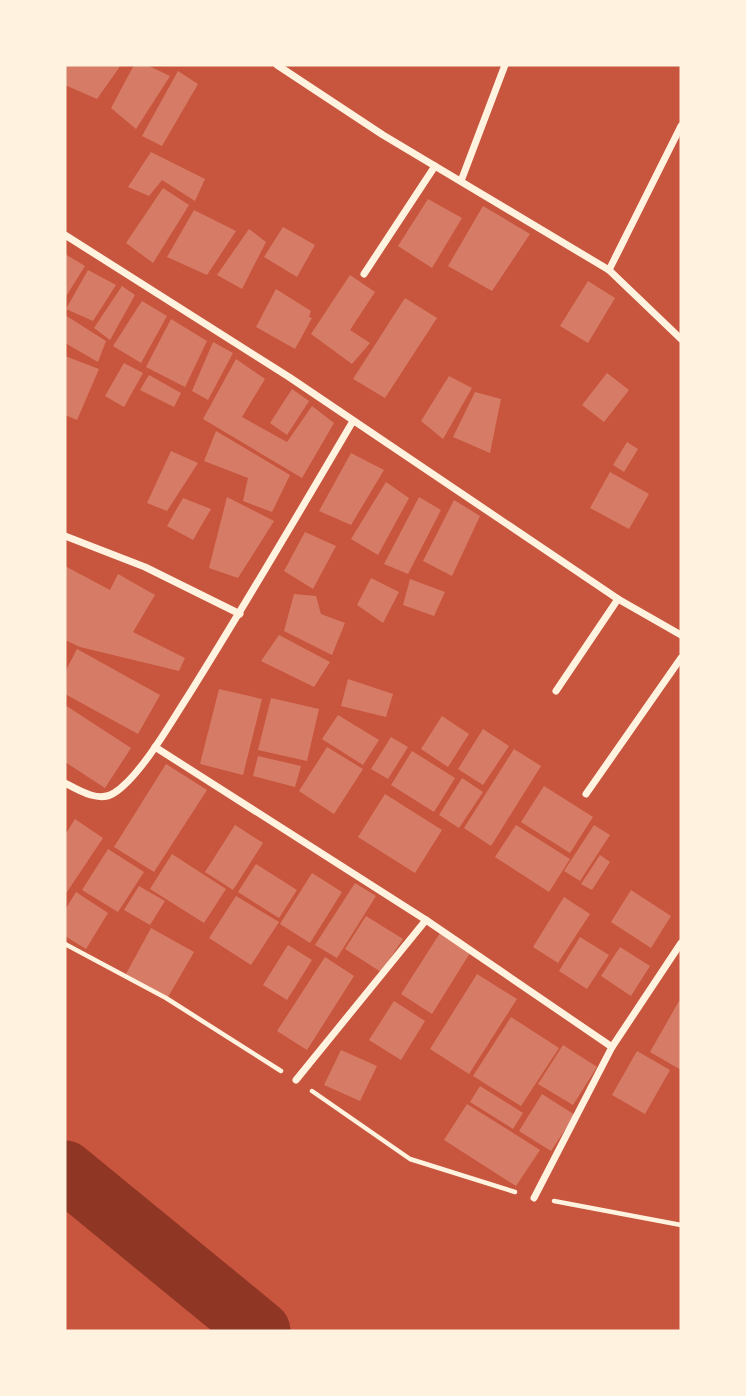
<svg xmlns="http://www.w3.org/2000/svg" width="746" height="1396" font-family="Inter,sans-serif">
<rect width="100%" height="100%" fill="#c8553d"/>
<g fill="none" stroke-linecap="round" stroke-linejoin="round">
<path stroke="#8f3625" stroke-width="61" d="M65,1171L260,1331"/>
</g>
<g fill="#d67c66">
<path d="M65,65H121L97,99L65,85Z"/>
<path d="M134,65H147L170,76L136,129L111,108Z"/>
<path d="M178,71L198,84L162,146L142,136Z"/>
<path d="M151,152L205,179L195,201L162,180L149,196L128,187Z"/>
<path d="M163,188L189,205L153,263L126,243Z"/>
<path d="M428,199L462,218L432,268L398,246Z"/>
<path d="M483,206L530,234L492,291L448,266Z"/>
<path d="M194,210L236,231L207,275L167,257Z"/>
<path d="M283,227L315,245L297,277L264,257Z"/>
<path d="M249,229L266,242L242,289L217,275Z"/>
<path d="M65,254L85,266L65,298Z"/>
<path d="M88,270L116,285L93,321L66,309Z"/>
<path d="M350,275L375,292L350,330L370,343L352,364L311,334Z"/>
<path d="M588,281L615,298L588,343L560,326Z"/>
<path d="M122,286L135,295L110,340L94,328Z"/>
<path d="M276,289L311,311L309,317L312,318L295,349L256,327Z"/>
<path d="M405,298L437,318L385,398L353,379Z"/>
<path d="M142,301L167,316L141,363L113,346Z"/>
<path d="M65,315L106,341L98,362L65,343Z"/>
<path d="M171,319L207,341L185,387L146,367Z"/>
<path d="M213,342L233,353L208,400L192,391Z"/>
<path d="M65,356L99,369L77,420L65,415Z"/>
<path d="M236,359L265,379L242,417L287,442L312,406L334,423L302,478L203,419Z"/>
<path d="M124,363L143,373L124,407L105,396Z"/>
<path d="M607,373L629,390L604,422L582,405Z"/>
<path d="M149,375L181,393L174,407L140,390Z"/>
<path d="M449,376L472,388L443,439L421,421Z"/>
<path d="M292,389L309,401L287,435L270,423Z"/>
<path d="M475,392L501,399L490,453L453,437Z"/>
<path d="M216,431L290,475L272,512L243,501L248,478L204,461Z"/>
<path d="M627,442L638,449L624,472L613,465Z"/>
<path d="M171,451L198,463L167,511L147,503Z"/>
<path d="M351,453L384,470L351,525L319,511Z"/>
<path d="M610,472L649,494L629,529L590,508Z"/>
<path d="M386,482L409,498L378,555L351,539Z"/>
<path d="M227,497L274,521L238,578L209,568Z"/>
<path d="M419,497L441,510L408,574L384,564Z"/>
<path d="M183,498L211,509L193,540L167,526Z"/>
<path d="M454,500L480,516L452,576L423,561Z"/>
<path d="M305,532L336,546L313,589L284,571Z"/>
<path d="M65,566L110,590L118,574L155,595L133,632L185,658L179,671L80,647L65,640Z"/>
<path d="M371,578L399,592L383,623L357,605Z"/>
<path d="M410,579L445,592L434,616L403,605Z"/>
<path d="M294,594L316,596L321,614L345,623L332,655L284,631Z"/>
<path d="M279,635L330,662L314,687L261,661Z"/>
<path d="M77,649L160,695L138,734L65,694V672Z"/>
<path d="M348,679L393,694L386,717L341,706Z"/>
<path d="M219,689L262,699L243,775L200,764Z"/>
<path d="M271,698L319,709L307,761L258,750Z"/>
<path d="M65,705L131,748L105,788L65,762Z"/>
<path d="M338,715L379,740L363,765L322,739Z"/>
<path d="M442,716L469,734L448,767L421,749Z"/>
<path d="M483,729L509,746L483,785L458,769Z"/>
<path d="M391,737L408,747L388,779L371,769Z"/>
<path d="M327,747L363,769L334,814L299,791Z"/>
<path d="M514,749L541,766L491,846L464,828Z"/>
<path d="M412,751L455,778L434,812L391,785Z"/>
<path d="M258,756L301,766L295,787L253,776Z"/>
<path d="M166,764L207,790L154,872L114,847Z"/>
<path d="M462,778L483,792L459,828L439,815Z"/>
<path d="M544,786L593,817L570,853L521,822Z"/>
<path d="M385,794L442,830L415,873L358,837Z"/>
<path d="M75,819L103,838L65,895V835Z"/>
<path d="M235,825L263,843L233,890L205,872Z"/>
<path d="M516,825L570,859L549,892L495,857Z"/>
<path d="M594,825L610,835L580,881L564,871Z"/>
<path d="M108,849L144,872L118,912L82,890Z"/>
<path d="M172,854L226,889L204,923L150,889Z"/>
<path d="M600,855L610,862L592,890L581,884Z"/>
<path d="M256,864L297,890L279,918L238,892Z"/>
<path d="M312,873L342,892L310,943L280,924Z"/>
<path d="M355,883L376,896L337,958L315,945Z"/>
<path d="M139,886L165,901L150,925L124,910Z"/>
<path d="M631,890L671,916L651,948L611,922Z"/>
<path d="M76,892L108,913L86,949L65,936V910Z"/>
<path d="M236,896L279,922L251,965L209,938Z"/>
<path d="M564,897L590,914L558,963L533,947Z"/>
<path d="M366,916L403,939L381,972L345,949Z"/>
<path d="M151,928L194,952L168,997L126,974Z"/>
<path d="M440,933L470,953L432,1014L401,994Z"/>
<path d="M580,937L609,955L587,989L559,971Z"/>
<path d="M288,945L312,960L287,1000L263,985Z"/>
<path d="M620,947L650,966L631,996L601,976Z"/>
<path d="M325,957L354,976L307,1050L277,1031Z"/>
<path d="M477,974L517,999L469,1074L430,1049Z"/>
<path d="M394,1001L425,1021L401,1060L369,1040Z"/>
<path d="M679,1001L681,1002V1070L650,1052Z"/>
<path d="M511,1017L559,1048L521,1106L473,1076Z"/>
<path d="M563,1045L597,1067L573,1105L538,1084Z"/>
<path d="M341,1050L377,1066L360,1101L324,1085Z"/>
<path d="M637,1051L670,1070L645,1114L612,1095Z"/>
<path d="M480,1086L523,1113L513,1129L470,1102Z"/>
<path d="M542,1094L575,1115L551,1151L519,1131Z"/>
<path d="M467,1104L540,1150L516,1186L444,1140Z"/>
</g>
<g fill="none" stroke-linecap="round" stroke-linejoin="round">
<g stroke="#fff3e0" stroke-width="4.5">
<path d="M65,944L166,998L281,1071"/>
<path d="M312,1091L410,1159L515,1192"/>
<path d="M554,1201L681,1225"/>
</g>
<g stroke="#fff3e0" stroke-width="7">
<path d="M277,65L383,135L609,270L681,339"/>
<path d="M461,181L505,65"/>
<path d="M65,235L289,377L618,599L681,635"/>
<path d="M609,270L681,126"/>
<path d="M364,274L435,166"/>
<path d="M65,536L145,567L240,614"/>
<path d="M556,691L618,599"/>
<path d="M155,747L426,920L612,1047"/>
<path d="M65,783C78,790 99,803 114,793C140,777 171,722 188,696C245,605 299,513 353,421"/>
<path d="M586,794L681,658"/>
<path d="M296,1080L426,920"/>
<path d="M534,1198L612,1047L681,943"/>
</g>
</g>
<rect width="746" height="1396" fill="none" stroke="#fff3e0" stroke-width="133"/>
</svg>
